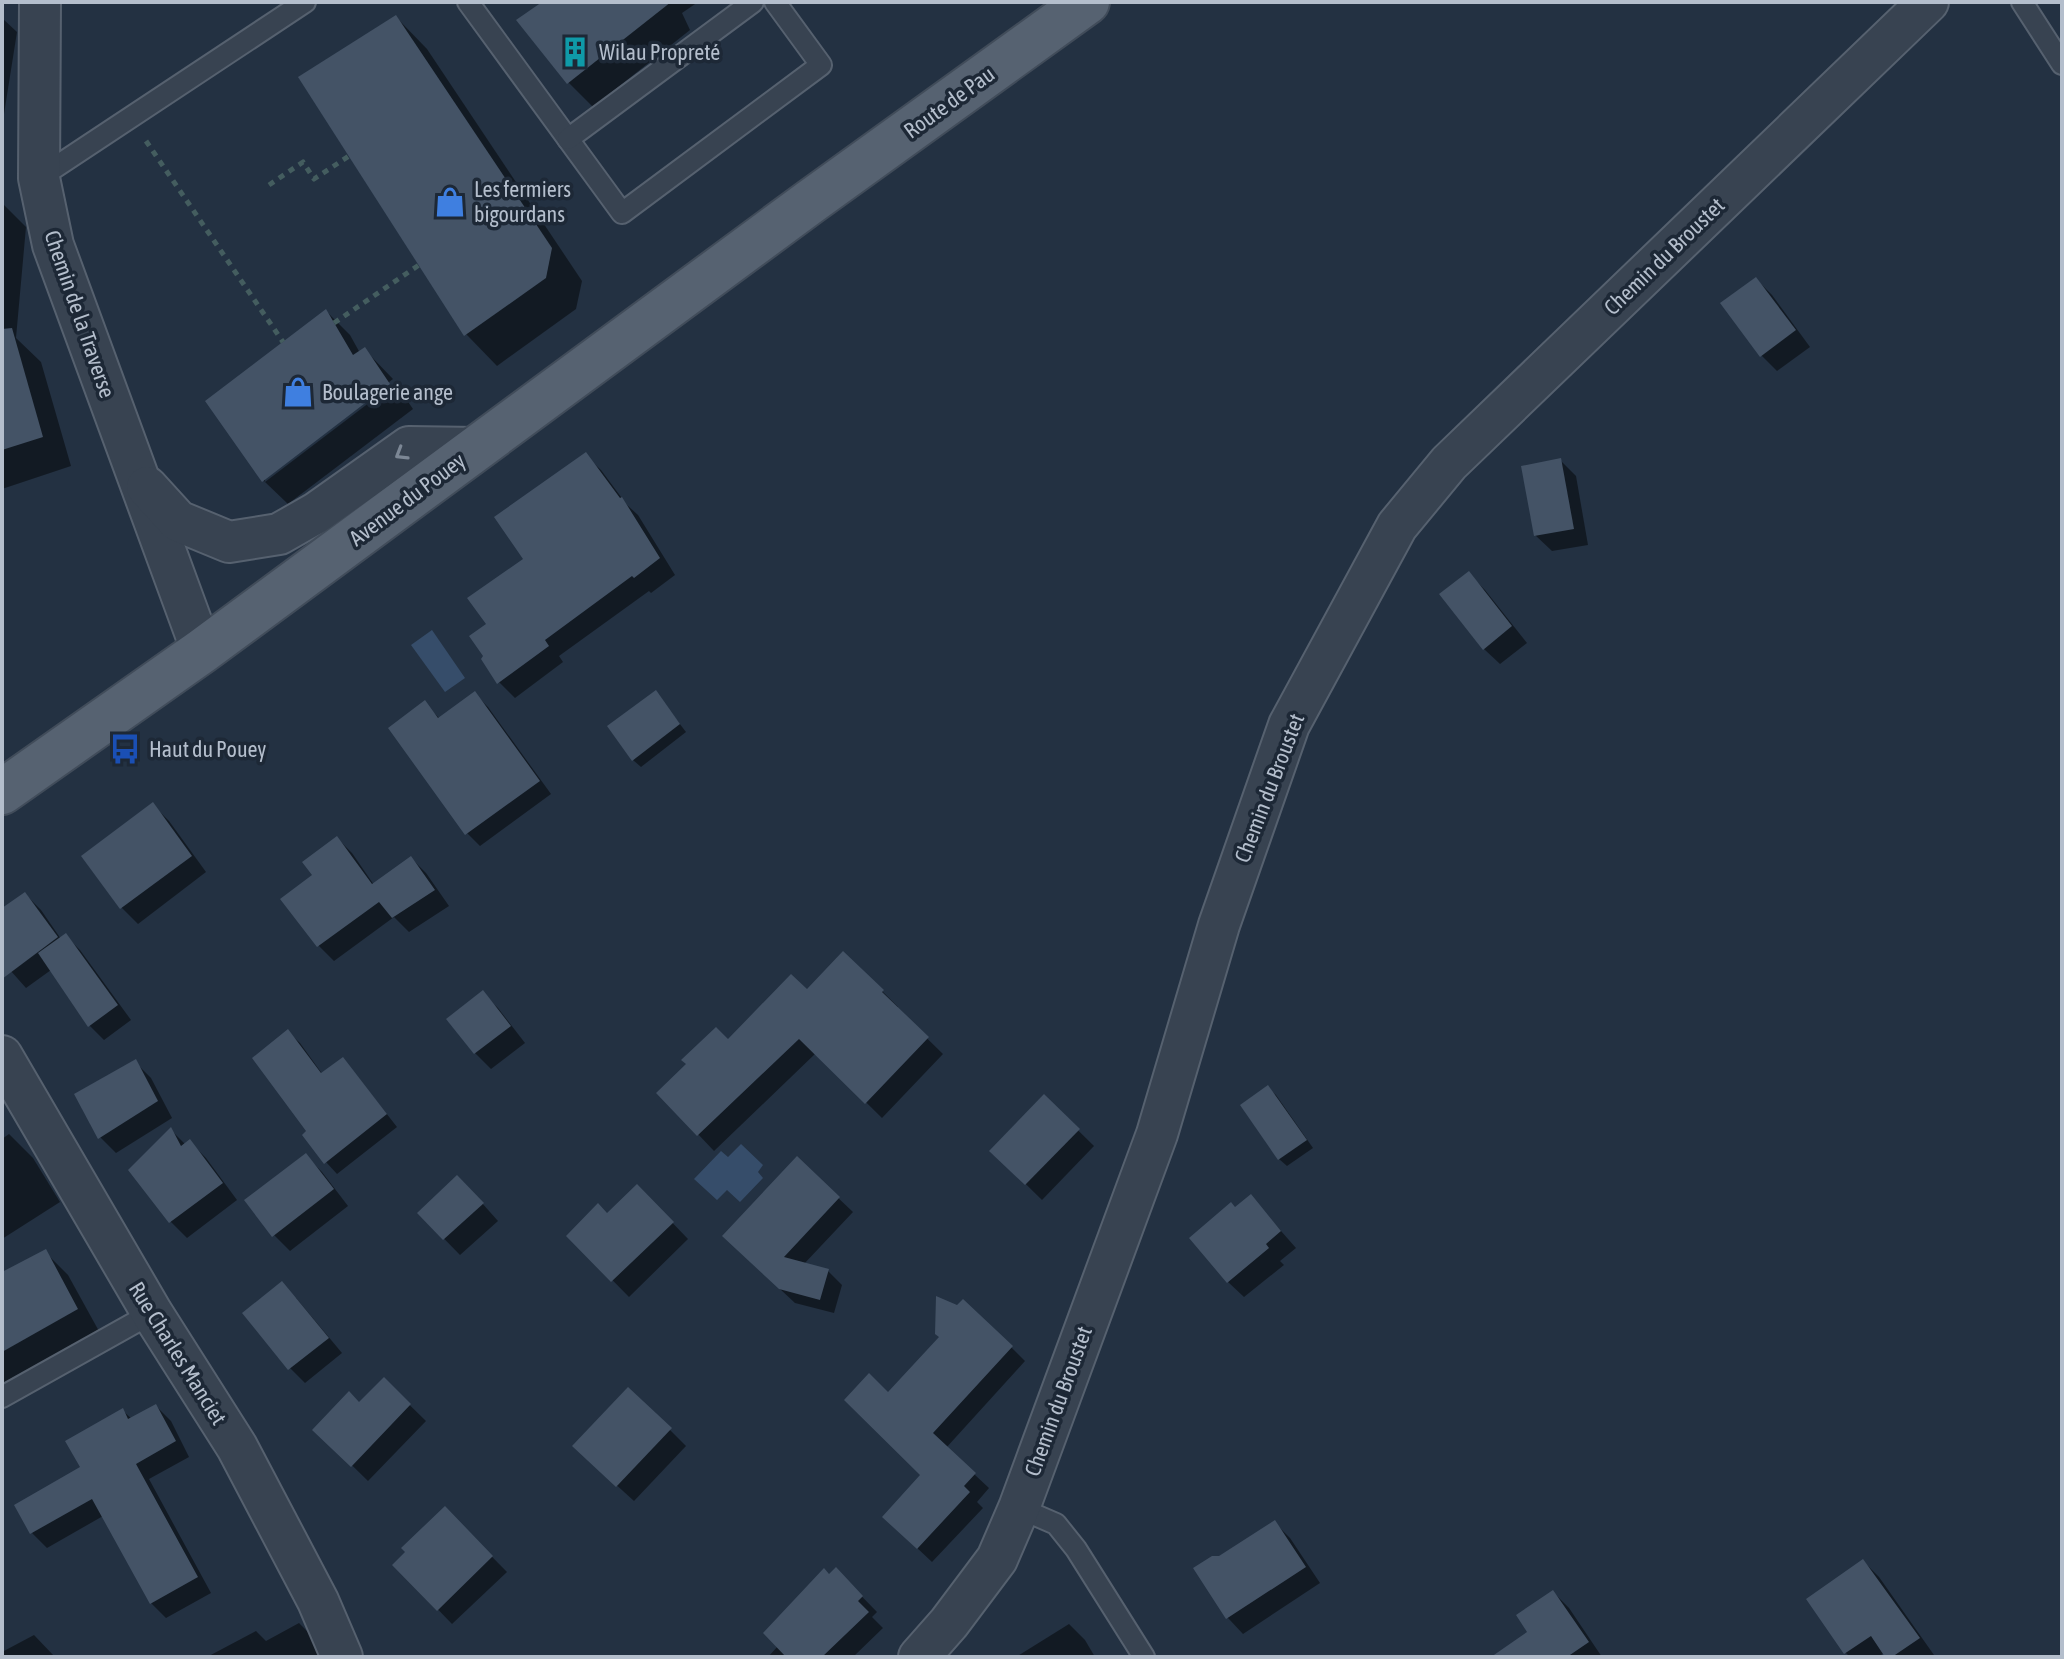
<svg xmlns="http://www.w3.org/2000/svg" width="2064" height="1659" font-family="'Asap Condensed',sans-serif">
<rect width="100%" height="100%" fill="#233142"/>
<g fill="#364d6a">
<path d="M432,630L465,678L445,692L411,645Z"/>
<path d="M741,1144L763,1165L758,1172L763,1178L740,1202L727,1190L717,1200L694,1179L721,1151L728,1157Z"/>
</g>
<g fill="#0007">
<path d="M545,2H698L682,13L690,30L593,107L569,83L519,20Z"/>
<path d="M396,17L427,49L582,281L576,309L497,366L466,334Z"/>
<path d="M2,18L17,32L4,114L2,113Z"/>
<path d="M2,203L26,227L16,338L41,362L71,466L2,489Z"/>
<path d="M1756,279L1772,295L1810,347L1777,371L1761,355Z"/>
<path d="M326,311L350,335L360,353L365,350L393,379L265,477V482L208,401Z"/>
<path d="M395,383L413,409L288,504L265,482Z"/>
<path d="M585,455L601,470L627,505L638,515L675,575L651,593L649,591L559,656L563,662L515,698L499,682L489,625Z"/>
<path d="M1560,460L1576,476L1588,545L1552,551L1535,535Z"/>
<path d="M1469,574L1485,590L1527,643L1500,664L1484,649Z"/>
<path d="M656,693L686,732L641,767L633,760Z"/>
<path d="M475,694L488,707L551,794L480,846L467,833L424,703L440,719Z"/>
<path d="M153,805L169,821L206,872L138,924L122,908L84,856Z"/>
<path d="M337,838L352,853L374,885L411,858L426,873L449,906L409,932L394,917L334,961L319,946L283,899L315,875Z"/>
<path d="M25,894L41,910L61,939L66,936L80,950L131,1020L104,1040L89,1025L51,970L26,988L2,961V911Z"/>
<path d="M808,991H882L898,1007L897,1009L943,1054L882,1118L816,1053L714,1151L659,1093L729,1042Z"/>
<path d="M482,993L498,1008L525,1043L491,1069L475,1053Z"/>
<path d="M288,1032L300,1043L323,1075L343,1060L354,1072L397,1127L337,1174L326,1162Z"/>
<path d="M135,1062L151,1078L172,1118L116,1153L100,1137Z"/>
<path d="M1268,1088L1276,1095L1313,1148L1287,1166L1279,1159Z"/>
<path d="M1044,1097L1094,1146L1042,1200L992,1151Z"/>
<path d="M171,1130L186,1145L190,1142L206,1158L237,1200L187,1238L171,1222L130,1170Z"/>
<path d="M9,1134L33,1158L60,1202L2,1239V1139Z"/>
<path d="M306,1156L322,1172L348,1206L290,1251L274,1235Z"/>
<path d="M797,1159L853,1212L804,1264L828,1271L842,1285L834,1313L795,1303L738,1250Z"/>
<path d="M637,1186L688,1239L629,1297L569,1236L607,1215Z"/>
<path d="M473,1193L498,1221L460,1255L419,1213Z"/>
<path d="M1251,1197L1296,1248L1280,1261L1284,1265L1244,1297L1228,1282L1236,1209Z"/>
<path d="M45,1252L68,1275L100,1333L2,1402V1284Z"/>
<path d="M296,1298L342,1353L305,1383L290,1368Z"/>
<path d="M957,1308L1011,1347L1025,1361L946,1448L989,1488L977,1502L983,1508L932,1562L899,1531L923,1475L889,1395L941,1337Z"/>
<path d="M384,1380L426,1421L368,1481L315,1429L359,1404Z"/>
<path d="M156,1406L171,1421L189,1457L149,1479L211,1593L166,1618L151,1603L103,1516L47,1548L32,1533L123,1411L132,1419Z"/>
<path d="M670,1430L686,1446L634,1501L591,1462Z"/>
<path d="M445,1509L507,1572L452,1624L395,1565Z"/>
<path d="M1275,1523L1290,1538L1320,1583L1243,1634L1228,1618L1196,1569L1220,1558Z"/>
<path d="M1863,1561L1879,1577L1934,1655L1931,1657H1887L1884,1653L1878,1657H1850L1845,1652Z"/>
<path d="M836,1570L877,1612L872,1617L883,1628L853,1657H768L778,1646Z"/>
<path d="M1553,1592L1569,1608L1602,1657H1506L1530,1633Z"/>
<path d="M299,1623L313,1637L321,1657H207L256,1631L266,1641Z"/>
<path d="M1069,1624L1085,1640L1095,1657H1016Z"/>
<path d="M34,1635L55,1657H2V1652Z"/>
</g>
<g fill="#445366">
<path d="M542,2H671L567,84L516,20Z"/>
<path d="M396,15L552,248L546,278L464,336L298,77Z"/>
<path d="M1756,277L1796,330L1760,357L1720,303Z"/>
<path d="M326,309L353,355L365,347L390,384L262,482L205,401Z"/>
<path d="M12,328L43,437L2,450V329Z"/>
<path d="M586,452L620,498L622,497L660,558L634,578L632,576L545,640L549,646L497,684L481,659L483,656L469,636L486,624L467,598L523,559L494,517Z"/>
<path d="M1561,458L1574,529L1534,536L1521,466Z"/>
<path d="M1469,571L1512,626L1483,650L1439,594Z"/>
<path d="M656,690L680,724L632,761L607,726Z"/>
<path d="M475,691L540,781L465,835L388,728L425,700L438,718Z"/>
<path d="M153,802L192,856L120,909L81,856Z"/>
<path d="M337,836L372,884L411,856L435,890L392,918L379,902L317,947L280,899L312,875L302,862Z"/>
<path d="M25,892L58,937L2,979V908Z"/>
<path d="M66,933L118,1005L88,1027L38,953Z"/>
<path d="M843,951L884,990L882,992L929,1037L865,1104L799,1039L697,1136L656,1093L686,1064L681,1060L716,1027L728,1039L791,974L807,989Z"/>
<path d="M483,990L511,1026L474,1054L446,1019Z"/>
<path d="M288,1029L321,1073L343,1057L387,1114L324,1164L302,1135L306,1131L252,1058Z"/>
<path d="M136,1059L158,1101L98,1139L74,1094Z"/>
<path d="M1268,1085L1307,1140L1278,1160L1240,1105Z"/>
<path d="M1044,1094L1080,1129L1025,1185L989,1151Z"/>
<path d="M171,1127L181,1146L190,1139L223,1183L169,1223L128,1170Z"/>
<path d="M306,1153L334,1189L272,1237L244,1200Z"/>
<path d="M797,1156L840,1197L784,1257L829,1269L820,1300L779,1289L722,1236Z"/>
<path d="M457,1175L484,1203L443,1240L417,1213Z"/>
<path d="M637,1184L674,1222L611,1282L566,1236L598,1203L607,1213Z"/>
<path d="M1251,1194L1281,1231L1266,1244L1269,1248L1227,1283L1189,1238L1231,1202L1235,1207Z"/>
<path d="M46,1249L78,1309L2,1352V1272Z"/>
<path d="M282,1281L329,1338L288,1370L242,1313Z"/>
<path d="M936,1296L957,1305L963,1299L1013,1346L933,1433L976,1473L964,1486L970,1492L917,1549L882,1517L920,1475L844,1400L869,1373L888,1392L939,1337L935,1334Z"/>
<path d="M384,1377L411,1404L351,1467L312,1430L349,1391L359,1402Z"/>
<path d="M628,1387L672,1428L616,1487L572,1446Z"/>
<path d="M156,1404L176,1441L136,1464L198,1577L150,1604L92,1499L30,1534L14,1505L80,1467L65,1441L123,1408L128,1419Z"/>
<path d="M445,1506L493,1556L437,1611L392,1565L405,1552L401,1548Z"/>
<path d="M1275,1520L1306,1567L1226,1619L1193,1568L1212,1556H1219Z"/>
<path d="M1863,1559L1920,1638L1892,1657H1885L1871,1636L1844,1654L1806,1599Z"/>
<path d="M836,1567L863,1596L858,1601L869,1612L822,1657H786L763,1633L824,1568L829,1574Z"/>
<path d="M1553,1590L1589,1642L1567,1657H1491L1527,1632L1516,1615Z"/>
</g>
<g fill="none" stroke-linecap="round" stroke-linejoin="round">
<g stroke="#56616f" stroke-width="24">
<g id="service">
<path d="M468,2L622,213L821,65L775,2"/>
<path d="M2022,2L2062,64"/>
<path d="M568,139L753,2"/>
<path d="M39,178L305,2"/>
<path d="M2,1397L152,1313"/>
<path d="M1019,1508L1056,1524L1076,1549L1144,1657"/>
</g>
</g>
<g stroke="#56616f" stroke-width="44">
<g id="minor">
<path d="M40,2L39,178L53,245L202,651"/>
<path d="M147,487L178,521L229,542L279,534L316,513L409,447L477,448"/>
<path d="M2,1056L152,1313L237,1447L318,1601L342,1657"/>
<path d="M919,1657L949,1623L997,1559L1019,1508L1157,1134L1219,925L1289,725L1397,526L1449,463L1928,2"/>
</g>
</g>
<g stroke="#414c5a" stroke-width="48">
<path id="primary" d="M2,792L202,651L810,202L1087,2"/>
</g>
<g stroke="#445d5f" stroke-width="5" stroke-dasharray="6 6" stroke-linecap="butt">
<path d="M146,141L283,342"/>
<path d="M269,185L303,162L314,179L349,156"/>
<path d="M334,323L419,265"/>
</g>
<use href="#service" stroke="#384351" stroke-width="20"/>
<use href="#minor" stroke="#384351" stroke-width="40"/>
<use href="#primary" stroke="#566271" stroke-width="44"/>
</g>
<defs><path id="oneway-chevron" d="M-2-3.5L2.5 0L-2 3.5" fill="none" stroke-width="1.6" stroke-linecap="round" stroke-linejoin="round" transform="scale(2)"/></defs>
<use stroke="#7c8795" href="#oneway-chevron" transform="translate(401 454) rotate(149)"/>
<defs>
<g id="building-bare" transform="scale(2.4)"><path d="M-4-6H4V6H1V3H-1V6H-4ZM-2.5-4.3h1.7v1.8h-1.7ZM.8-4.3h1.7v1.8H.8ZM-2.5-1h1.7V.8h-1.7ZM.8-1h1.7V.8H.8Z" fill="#0f9aa8" stroke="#1d2836" stroke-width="2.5" paint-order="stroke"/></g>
<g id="shop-bare" transform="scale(2.4)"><path d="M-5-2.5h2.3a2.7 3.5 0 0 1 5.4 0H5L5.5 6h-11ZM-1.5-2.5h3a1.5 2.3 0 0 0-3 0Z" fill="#3f7fe0" stroke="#1d2836" stroke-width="2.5" paint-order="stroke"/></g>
<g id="bus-bare" transform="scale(2.4)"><path d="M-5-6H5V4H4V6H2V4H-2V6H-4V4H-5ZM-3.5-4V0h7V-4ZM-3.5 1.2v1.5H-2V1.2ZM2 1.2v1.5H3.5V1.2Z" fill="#1a4fb4" stroke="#1d2836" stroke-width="2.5" paint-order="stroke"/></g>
</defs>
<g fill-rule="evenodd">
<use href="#building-bare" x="575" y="52"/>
<use href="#shop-bare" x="450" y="202"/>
<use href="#shop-bare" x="298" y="392"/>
<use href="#bus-bare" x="125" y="749"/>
</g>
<g text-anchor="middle" stroke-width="7" stroke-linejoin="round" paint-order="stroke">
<g font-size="22" fill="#b4becc" stroke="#1d2836" text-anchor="start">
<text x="599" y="60">Wilau Propreté</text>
<text x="474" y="197">Les fermiers<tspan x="474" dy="25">bigourdans</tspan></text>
<text x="322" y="400">Boulagerie ange</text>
<text x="149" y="757">Haut du Pouey</text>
</g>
<g font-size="22" fill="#b4becc" stroke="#1d2836">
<text transform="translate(949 102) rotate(-36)" y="8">Route de Pau</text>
<text transform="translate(1664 256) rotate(-44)" y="8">Chemin du Broustet</text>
<text transform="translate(80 314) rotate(71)" y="8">Chemin de la Traverse</text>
<text transform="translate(407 499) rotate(-37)" y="8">Avenue du Pouey</text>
<text transform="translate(1269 788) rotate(-69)" y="8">Chemin du Broustet</text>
<text transform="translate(178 1353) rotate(58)" y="8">Rue Charles Manciet</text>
<text transform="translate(1058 1401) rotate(-70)" y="8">Chemin du Broustet</text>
</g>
</g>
<rect width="2064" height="1659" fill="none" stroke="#b4becc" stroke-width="8"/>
</svg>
